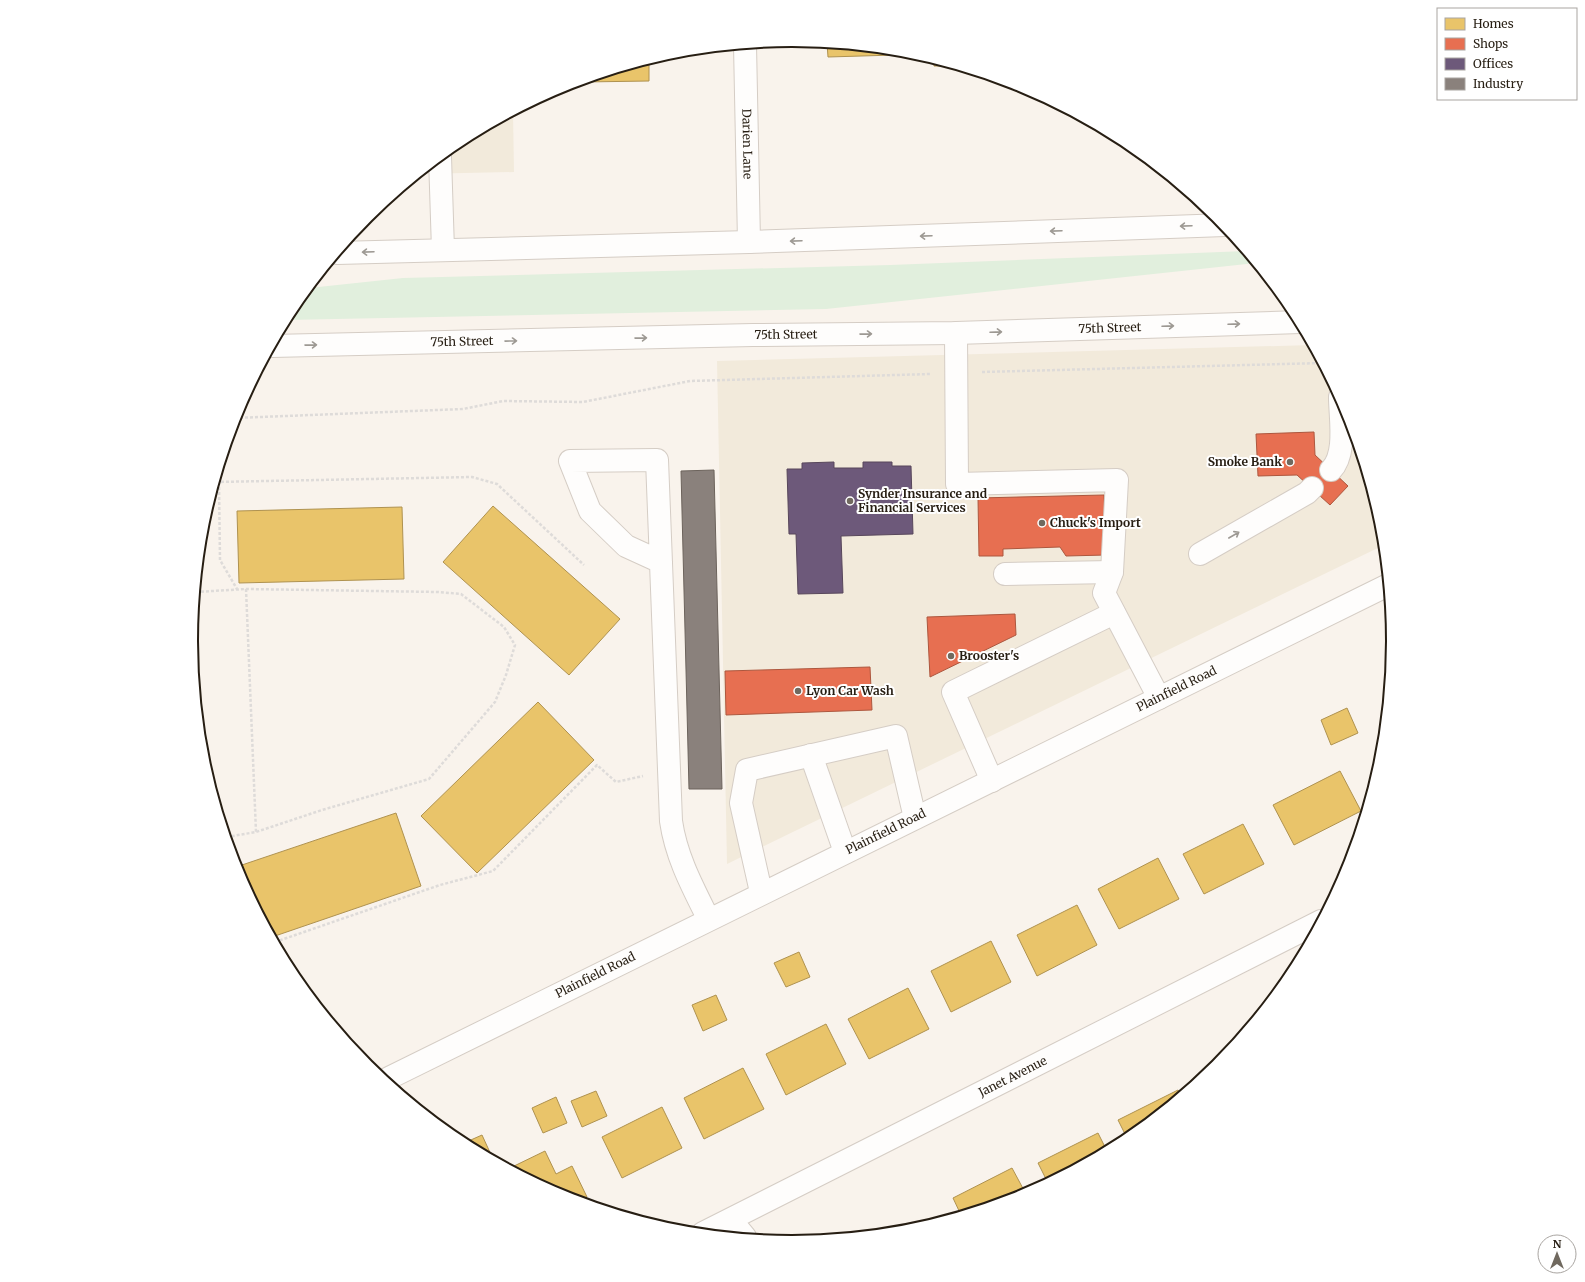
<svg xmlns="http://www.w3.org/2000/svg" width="1585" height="1282" font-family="Merriweather,serif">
<rect width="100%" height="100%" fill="#f9f3ec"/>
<g fill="#f2eadb">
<path d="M513,112L514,172L419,174L459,141Z"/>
<path d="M1312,345L1348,411L1382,524L1384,545L727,864L717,361Z"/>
</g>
<path fill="#e1efdd" d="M1246,251L1256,263L826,309L286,320L293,307L309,288L403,278L890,265Z"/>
<g fill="#e9c46a" stroke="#af9250">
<path d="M827,43L895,50V55L828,57Z"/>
<path d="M934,59L957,66H934Z"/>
<path d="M649,60V81L583,82V79Z"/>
<path d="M493,506L620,619L569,675L443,562Z"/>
<path d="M402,507L404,579L239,583L237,511Z"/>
<path d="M538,702L594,760L477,873L421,816Z"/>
<path d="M1347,708L1358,733L1331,745L1321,720Z"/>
<path d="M1340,771L1361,811L1294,845L1273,805Z"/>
<path d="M396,813L421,886L272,937L236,867Z"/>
<path d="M1243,824L1264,864L1204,894L1183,854Z"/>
<path d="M1158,858L1179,899L1119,929L1098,889Z"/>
<path d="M1077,905L1097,945L1037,976L1017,935Z"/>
<path d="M991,941L1011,982L951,1012L931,971Z"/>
<path d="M799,952L810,977L786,987L774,963Z"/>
<path d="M908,988L929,1029L869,1059L848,1019Z"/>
<path d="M716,995L727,1020L703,1031L692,1005Z"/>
<path d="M826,1024L846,1064L786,1095L766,1054Z"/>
<path d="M743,1068L764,1109L704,1139L684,1098Z"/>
<path d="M1178,1090L1181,1096L1128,1140L1118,1120Z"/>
<path d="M596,1091L607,1116L582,1127L571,1101Z"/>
<path d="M556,1097L567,1123L543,1133L532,1108Z"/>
<path d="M662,1107L682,1148L622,1178L602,1137Z"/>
<path d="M1098,1133L1107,1151L1048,1183L1038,1163Z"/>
<path d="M482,1135L493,1159L464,1143Z"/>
<path d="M545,1151L556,1174L572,1166L587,1197L579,1201L562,1196L510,1168Z"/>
<path d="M1012,1168L1026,1194L961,1215L953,1198Z"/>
</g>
<g fill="#e76f51" stroke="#ad573e">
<path d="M1314,432L1315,455L1348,486L1330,505L1297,475L1258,476L1256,434Z"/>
<path d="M1104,495L1106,555L1066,556L1060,547L1003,549V556H979L978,498Z"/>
<path d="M1015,614L1016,635L930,677L927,617Z"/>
<path d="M870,667L872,710L726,715L725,671Z"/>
</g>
<path fill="#6d597a" stroke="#58475b" d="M834,462V468H863V462H892V466H911L913,534L841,536L843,593L798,594L796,534H789L787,469H802V463Z"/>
<path fill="#8a817c" stroke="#6c635c" d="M714,470L722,789H689L681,471Z"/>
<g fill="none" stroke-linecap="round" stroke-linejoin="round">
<g stroke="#d5cdc5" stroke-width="24">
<g id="minor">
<path id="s1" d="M745,45L749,242"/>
<path d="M440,157L443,250"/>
<path d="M956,333L957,484L1117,480L1112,572L1104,593L1159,698"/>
<path d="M1331,470C1347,454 1340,418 1340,397"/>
<path d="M1200,554L1307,493L1312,488"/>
<path d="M661,562L626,546L590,511L570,461L657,460L671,821C676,856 692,886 708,918"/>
<path d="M1005,574L1112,572"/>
<path d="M811,755L845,852"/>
<path d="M992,781L953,692L1114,613"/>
<path d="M761,892L741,803L747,770L896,736L915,818"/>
<path d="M731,1220L745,1237"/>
<path id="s2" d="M703,1233L1321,921"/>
</g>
</g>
<g stroke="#d5cdc5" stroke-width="24">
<g id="major">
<path d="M337,253L749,242L1225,225"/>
<path id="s3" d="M272,346L753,335L956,333L1300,322"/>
<path id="s4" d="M385,1080C718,913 1053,750 1388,585"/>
</g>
</g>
<g stroke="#dedbd9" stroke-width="2.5" stroke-dasharray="3 2" stroke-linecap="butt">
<path d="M982,372L1322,363"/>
<path d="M235,418L463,409L503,401L583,402L690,381L930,374"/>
<path d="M216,482L472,477L497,484L584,565"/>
<path d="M219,482L220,560L237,589"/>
<path d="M246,589L256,832"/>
<path d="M196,592L246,589L438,592L461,594L504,627L515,645L506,675L495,702L429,779L322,810L256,832L227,837"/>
<path d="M275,942L440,885L493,871L597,765L616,782L643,776"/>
</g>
<use href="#minor" stroke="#fefdfc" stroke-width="22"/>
<use href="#major" stroke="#fefdfc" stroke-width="22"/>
</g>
<defs><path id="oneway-shaft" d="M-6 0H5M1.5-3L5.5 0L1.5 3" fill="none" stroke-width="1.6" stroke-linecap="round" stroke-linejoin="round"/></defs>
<g stroke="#9d9993">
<use href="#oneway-shaft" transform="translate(1186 226) rotate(178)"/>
<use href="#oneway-shaft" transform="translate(1056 231) rotate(178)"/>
<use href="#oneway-shaft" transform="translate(926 236) rotate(178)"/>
<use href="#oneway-shaft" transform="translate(796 241) rotate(178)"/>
<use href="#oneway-shaft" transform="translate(368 252) rotate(178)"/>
<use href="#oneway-shaft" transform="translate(1234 324) rotate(-2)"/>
<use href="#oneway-shaft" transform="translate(1168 326) rotate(-2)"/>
<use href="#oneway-shaft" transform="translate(996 332) rotate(-2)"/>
<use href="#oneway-shaft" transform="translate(866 334) rotate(-1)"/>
<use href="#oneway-shaft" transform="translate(641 338) rotate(-1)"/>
<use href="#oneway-shaft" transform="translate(511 341) rotate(-1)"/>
<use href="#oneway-shaft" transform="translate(311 345) rotate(-1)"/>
<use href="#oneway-shaft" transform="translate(1234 535) rotate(-30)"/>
</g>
<g fill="#70695f" stroke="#fff" stroke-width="1.5">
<circle cx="1290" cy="462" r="4"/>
<circle cx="850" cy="501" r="4"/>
<circle cx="1042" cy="523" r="4"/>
<circle cx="951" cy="656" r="4"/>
<circle cx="798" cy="691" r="4"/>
</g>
<g text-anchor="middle" stroke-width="4" stroke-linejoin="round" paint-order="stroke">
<g font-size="12" fill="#271e13" stroke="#fff">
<text dy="4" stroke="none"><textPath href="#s1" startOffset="99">Darien Lane</textPath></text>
<text dy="4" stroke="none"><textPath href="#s3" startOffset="838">75th Street</textPath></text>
<text dy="4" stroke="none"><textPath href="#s3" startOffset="514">75th Street</textPath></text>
<text dy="4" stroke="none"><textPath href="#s3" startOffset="190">75th Street</textPath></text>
<text dy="4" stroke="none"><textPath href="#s4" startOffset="883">Plainfield Road</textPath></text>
<text dy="4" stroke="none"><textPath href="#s4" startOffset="559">Plainfield Road</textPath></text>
<text dy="4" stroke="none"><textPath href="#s4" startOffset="235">Plainfield Road</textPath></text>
<text dy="4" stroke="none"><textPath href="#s2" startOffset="347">Janet Avenue</textPath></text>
</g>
<g font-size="12" font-weight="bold" fill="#271e13" stroke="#fff" text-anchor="start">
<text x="1282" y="466" text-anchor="end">Smoke Bank</text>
<text x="858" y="498">Synder Insurance and<tspan x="858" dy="14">Financial Services</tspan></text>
<text x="1050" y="527">Chuck's Import</text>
<text x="959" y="660">Brooster's</text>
<text x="806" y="695">Lyon Car Wash</text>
</g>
</g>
<path d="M0 0H1585V1282H0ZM198 641a594 594 0 1 1 1188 0a594 594 0 1 1-1188 0Z" fill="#fff" fill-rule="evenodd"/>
<path fill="none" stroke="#271e13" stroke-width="2" d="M198 641a594 594 0 1 1 1188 0a594 594 0 1 1-1188 0Z"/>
<rect x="1437" y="8" width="140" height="92" fill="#ffffff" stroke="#a9a5a1"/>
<rect x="1445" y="18" width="20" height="12" fill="#e9c46a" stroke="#a9a5a1"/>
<text x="1473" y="28" font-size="12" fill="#271e13">Homes</text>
<rect x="1445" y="38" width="20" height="12" fill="#e76f51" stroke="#a9a5a1"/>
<text x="1473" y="48" font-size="12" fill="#271e13">Shops</text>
<rect x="1445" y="58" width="20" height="12" fill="#6d597a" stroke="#a9a5a1"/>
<text x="1473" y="68" font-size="12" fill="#271e13">Offices</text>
<rect x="1445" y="78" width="20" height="12" fill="#8a817c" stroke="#a9a5a1"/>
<text x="1473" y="88" font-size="12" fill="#271e13">Industry</text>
<g transform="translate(1557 1254)"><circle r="19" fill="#ffffff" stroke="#a9a5a1"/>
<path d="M0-3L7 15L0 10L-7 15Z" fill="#70695f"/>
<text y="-6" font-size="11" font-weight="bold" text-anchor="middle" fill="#271e13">N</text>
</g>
</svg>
